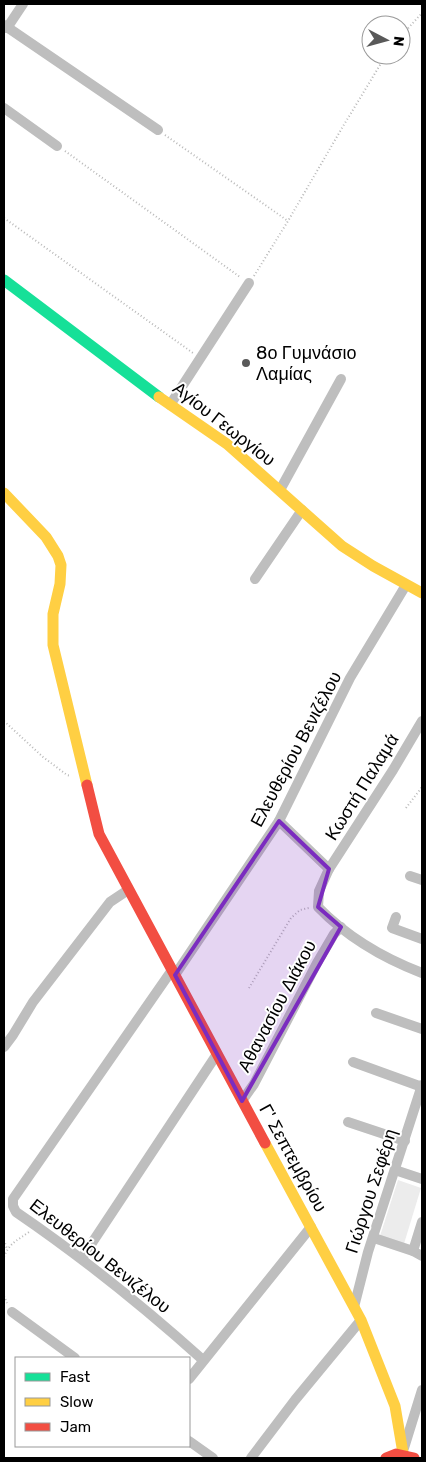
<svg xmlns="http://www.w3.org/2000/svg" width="426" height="1462" font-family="Rubik,sans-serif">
<rect width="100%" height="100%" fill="#fff"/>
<path fill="#ececec" d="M398,1180L421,1188L403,1247L379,1239Z"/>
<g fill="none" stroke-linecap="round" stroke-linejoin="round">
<g stroke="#b9b9b9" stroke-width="2" stroke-dasharray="1 2.5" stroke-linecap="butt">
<path d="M401,36L422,13"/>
<path d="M165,135L288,221"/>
<path d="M65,151L240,277"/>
<path d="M4,218L193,353"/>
<path d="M254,276L288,221L342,128L386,55"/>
<path d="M4,721L43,757L67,775L71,776"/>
<path d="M406,808L422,787"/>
<path d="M249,988L291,918L300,910L309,908"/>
<path d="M4,1240L7,1249"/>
<path d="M4,1257C9,1243 18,1240 29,1232"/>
<path d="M4,1296L7,1303"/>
</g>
<g stroke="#bebebe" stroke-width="10">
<path d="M4,25L158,130"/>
<path d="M7,28L23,4"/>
<path d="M4,108L57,146"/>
<path d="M170,405L249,283"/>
<path d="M280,490L341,379"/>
<path d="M255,579L302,510"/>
<path d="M279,821L329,869L319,891L318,907C347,937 383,958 422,973"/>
<path d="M329,869L393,770L422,721"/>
<path d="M410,876L422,880"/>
<path d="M396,917L392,928L422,939"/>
<path d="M172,970L13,1199V1206L16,1212C82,1257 144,1307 203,1360"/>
<path d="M175,975L279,821L350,678L406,585"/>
<path d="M376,1013L422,1029"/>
<path d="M4,1047L13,1035L33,1002L110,902L128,890"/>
<path d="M353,1062L422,1087"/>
<path d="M242,1101L254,1084L317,963L334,934L341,927"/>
<path d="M348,1122L405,1141"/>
<path d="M395,1170L422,1179"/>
<path d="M374,1238L413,1251L422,1256"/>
<path d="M413,1251L422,1222"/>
<path d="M82,1258L217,1054"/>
<path d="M354,1307L368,1252L422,1085"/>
<path d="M12,1312L75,1358"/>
<path d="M189,1379L311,1227"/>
<path d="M189,1441L213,1458"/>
<path d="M404,1448L422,1390"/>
<path d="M251,1458L295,1400L361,1320"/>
</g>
<path stroke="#16e098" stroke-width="11" d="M4,280L159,397"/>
<g stroke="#ffcf43" stroke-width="11">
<path d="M159,397L227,444L342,546L373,566L422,593"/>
<path d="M4,493L46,537L58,556L61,565L60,584L53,614V645L87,785"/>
<path d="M265,1143L361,1320L395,1406L403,1453"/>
</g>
<g stroke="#f24e42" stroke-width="11">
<path d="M87,785L99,834L265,1143"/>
<path d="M386,1458L396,1454L414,1458"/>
</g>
<path stroke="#bebebe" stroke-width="3" stroke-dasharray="8 2.5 1 2.5" stroke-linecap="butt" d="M422,1458V1457"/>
</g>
<path fill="#7b2cbf" fill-opacity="0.2" stroke="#7b2cbf" stroke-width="4" stroke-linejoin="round" d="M279,821L329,869L318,907L341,927L242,1101L175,975Z"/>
<circle fill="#595959" stroke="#fff" stroke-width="2" cx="246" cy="363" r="5"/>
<g text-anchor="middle" stroke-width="4" stroke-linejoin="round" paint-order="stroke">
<g font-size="18" fill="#000" stroke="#fff" text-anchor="start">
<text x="256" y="359">8ο Γυμνάσιο<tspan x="256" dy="21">Λαμίας</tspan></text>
</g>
<g font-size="18" fill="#000" stroke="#fff">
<text transform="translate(224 424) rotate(38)" y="6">Αγίου Γεωργίου</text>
<text transform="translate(296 749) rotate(-62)" y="6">Ελευθερίου Βενιζέλου</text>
<text transform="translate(362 787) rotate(-58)" y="6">Κωστή Παλαμά</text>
<text transform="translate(277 1006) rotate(-62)" y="6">Αθανασίου Διάκου</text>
<text transform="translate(293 1158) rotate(61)" y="6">Γ' Σεπτεμβρίου</text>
<text transform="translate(371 1191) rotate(-72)" y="6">Γιώργου Σεφέρη</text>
<text transform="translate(100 1256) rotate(38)" y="6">Ελευθερίου Βενιζέλου</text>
</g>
</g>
<rect width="426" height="1462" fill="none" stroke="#000000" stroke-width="10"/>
<rect x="15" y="1357" width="175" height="90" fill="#ffffff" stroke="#999999"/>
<rect x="25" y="1373" width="25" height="8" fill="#16e098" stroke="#999999"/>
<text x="60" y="1382" font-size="15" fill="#000000">Fast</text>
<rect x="25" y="1398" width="25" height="8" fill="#ffcf43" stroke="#999999"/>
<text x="60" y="1407" font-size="15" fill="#000000">Slow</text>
<rect x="25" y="1423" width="25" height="8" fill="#f24e42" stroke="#999999"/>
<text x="60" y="1432" font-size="15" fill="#000000">Jam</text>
<g transform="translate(386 40) rotate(96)"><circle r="24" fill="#ffffff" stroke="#999999"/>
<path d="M0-4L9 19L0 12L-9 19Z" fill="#595959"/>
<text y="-8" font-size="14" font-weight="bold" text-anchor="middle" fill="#000000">N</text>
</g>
</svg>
